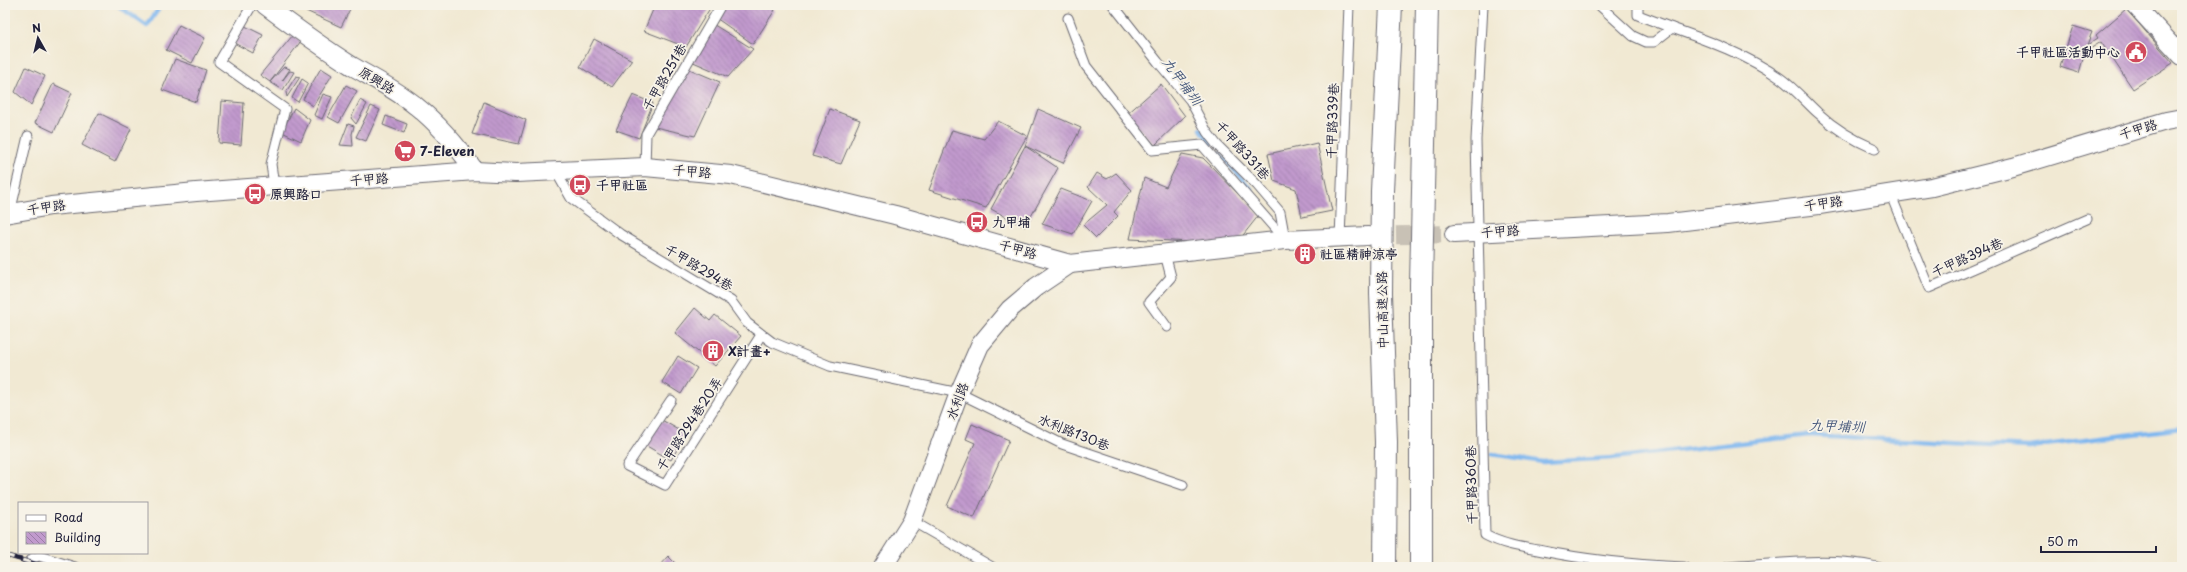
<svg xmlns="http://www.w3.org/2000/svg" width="2187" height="572" font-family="'Playpen Sans','LXGW WenKai TC',sans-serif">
<defs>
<pattern id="building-back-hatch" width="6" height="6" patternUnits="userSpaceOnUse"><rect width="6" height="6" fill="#c19acd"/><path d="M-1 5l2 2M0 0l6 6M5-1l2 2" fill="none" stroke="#9c7da8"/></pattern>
</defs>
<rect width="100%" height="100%" fill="#f7f3e8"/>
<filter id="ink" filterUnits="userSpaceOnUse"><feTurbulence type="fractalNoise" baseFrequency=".025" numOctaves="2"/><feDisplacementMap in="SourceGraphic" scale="8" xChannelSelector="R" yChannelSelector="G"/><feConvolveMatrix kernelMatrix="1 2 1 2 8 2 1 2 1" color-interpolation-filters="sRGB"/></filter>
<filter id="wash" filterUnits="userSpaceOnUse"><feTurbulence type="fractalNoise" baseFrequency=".012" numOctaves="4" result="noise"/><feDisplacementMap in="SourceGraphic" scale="16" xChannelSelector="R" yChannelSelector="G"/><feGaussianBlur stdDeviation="0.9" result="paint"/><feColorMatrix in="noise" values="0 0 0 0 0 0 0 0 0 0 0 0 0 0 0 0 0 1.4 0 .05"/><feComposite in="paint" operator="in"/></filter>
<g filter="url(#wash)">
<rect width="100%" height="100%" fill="#f1e9d3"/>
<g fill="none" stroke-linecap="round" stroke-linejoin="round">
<g stroke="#7fb7ef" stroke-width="4.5">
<path d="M117,5L147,26L161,5"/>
<path d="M1201,129L1211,144"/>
<path d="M1220,154L1251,189"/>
<path d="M1492,454L1543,462L1612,458L1809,435L2029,447L2182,428"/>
</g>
</g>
<g id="blocks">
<g fill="url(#building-back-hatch)">
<path d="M293,5H352L341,27Z"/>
<path d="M655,5H712L686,47L644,31Z"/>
<path d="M723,5H767L775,10L753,44L716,18Z"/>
<path d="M2126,9L2173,63L2133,89L2101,42L2085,52L2079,73L2060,67L2073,26L2092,32L2087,45L2098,38L2096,35Z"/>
<path d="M711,23L753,49L728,77L691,61Z"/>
<path d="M179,25L205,38L192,63L166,50Z"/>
<path d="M243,25L263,35L253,53L234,43Z"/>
<path d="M293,35L301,41L270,82L284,67L290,69L282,81L290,71L294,72L283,90L270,82L260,75Z"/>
<path d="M594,39L632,60L612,87L580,67Z"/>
<path d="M175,59L206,70L196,102L162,90Z"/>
<path d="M26,67L45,76L31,105L15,92Z"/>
<path d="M321,68L332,75L313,106L303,99Z"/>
<path d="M687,68L720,82L695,136L655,127Z"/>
<path d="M296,76L300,77L287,97L286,92Z"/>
<path d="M302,79L308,83L298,102L292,98Z"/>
<path d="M53,84L72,93L54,132L35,123Z"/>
<path d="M1161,84L1185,116L1155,145L1126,115Z"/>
<path d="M346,85L357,91L339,123L328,117Z"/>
<path d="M323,94L332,97L322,119L314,115Z"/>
<path d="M633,95L653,103L639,138L616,130Z"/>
<path d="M360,100L367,104L356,124L351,118Z"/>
<path d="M222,101L244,103L241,145L219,143Z"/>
<path d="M484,102L526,120L519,144L472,134Z"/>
<path d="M371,106L380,110L366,141L356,137Z"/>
<path d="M294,108L310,120L301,141L282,132Z"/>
<path d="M830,109L860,120L841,164L812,156Z"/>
<path d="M1038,109L1081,128L1063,163L1025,146Z"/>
<path d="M99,113L131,129L115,162L82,145Z"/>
<path d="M386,116L407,124L404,133L383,125Z"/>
<path d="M998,121L1027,136L986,208L929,190L952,130L984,139Z"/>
<path d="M348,124L354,126L352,134L353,146L340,145Z"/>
<path d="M1317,143L1332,211L1302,217L1296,189L1274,181L1268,154Z"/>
<path d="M1025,146L1058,168L1025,227L991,209Z"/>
<path d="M1182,154L1203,158L1259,215L1236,244L1130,239L1144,178L1166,187Z"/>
<path d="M1097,173L1107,179L1116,173L1132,190L1114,212L1118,216L1096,238L1083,225L1107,205L1088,187Z"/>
<path d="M1061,189L1092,201L1073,234L1042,224Z"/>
<circle cx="1305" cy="255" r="8"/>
<path d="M695,308L710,321L715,315L741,336L715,366L675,333Z"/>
<path d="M678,356L697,368L681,394L662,382Z"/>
<path d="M660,419L686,434L671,460L645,445Z"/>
<path d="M972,424L1009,440L974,518L947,506L975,443L966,439Z"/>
<path d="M668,556L678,566L680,567H658Z"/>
</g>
</g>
</g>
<g filter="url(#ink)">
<use href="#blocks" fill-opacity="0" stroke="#6a6870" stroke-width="1"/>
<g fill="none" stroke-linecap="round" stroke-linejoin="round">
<path stroke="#c8c1b5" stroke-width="18" stroke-dasharray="18 9" stroke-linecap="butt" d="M1369,236L1454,234"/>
<g stroke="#6a6870" stroke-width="11">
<g id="service">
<path d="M252,5L219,62L285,109L271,164L274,186"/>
<path d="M1113,5L1158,62L1190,100L1207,132L1217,145L1257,185L1280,212L1285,239"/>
<path d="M1483,5L1476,140L1485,535C1502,544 1519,547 1538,550C1586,560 1634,565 1684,567"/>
<path d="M1599,5L1633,36L1646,42H1654L1672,28C1709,41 1747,55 1780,78C1794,88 1806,102 1818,113C1835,129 1854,140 1875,149"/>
<path d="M1638,5V15L1672,28"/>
<path d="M1068,18L1086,66L1152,150L1202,145L1285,240"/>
<path d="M645,167L646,134L721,5"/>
<path d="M555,170L571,198L620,234L731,301L747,323L772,342L830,366L959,393L1062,444L1183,485"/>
<path d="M1890,193L1929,288L2087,219"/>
<path d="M10,213L28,136"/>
<path d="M1340,238L1349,5"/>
<path d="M1165,254L1171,277L1149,302L1167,327"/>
<path d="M671,400L627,466L665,485L761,335"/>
<path d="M912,521L992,567"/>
<path d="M26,567L33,558L39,556L75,567"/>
<path d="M1728,567C1777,564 1829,556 1877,567"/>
</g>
</g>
<g stroke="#6a6870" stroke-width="20">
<g id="minor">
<path d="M265,5C293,26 322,47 352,66C374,79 397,90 416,106C440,125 458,147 475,171"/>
<path d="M2135,5L2182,56"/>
<path d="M5,214L51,206L196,192L475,171L516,173L645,167L731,175L895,215L1070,264L1285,240L1368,236"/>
<path d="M1454,234L1668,223L1819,205L1932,187L2013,167L2166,121L2182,118"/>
<path d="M883,567L912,521L959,393L980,345L1010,309L1036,287L1070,264"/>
</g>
</g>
<g stroke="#6a6870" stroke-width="24">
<g id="motorway">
<path d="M1385,567L1386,442L1381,293L1382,191L1391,5"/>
<path d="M1421,567V284L1427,5"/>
</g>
</g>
<path stroke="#6a6870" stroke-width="2.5" stroke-dasharray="1 3" stroke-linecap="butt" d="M5,556L18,560"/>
<use href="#service" stroke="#fff" stroke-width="9"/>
<use href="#minor" stroke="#fff" stroke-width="18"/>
<use href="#motorway" stroke="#fff" stroke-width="22"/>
<g stroke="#22223b" stroke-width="4.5">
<path id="rail" d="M5,555L46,567"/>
</g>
<use href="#rail" stroke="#f7f3e8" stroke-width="3" stroke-dasharray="9" stroke-linecap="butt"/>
</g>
</g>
<defs>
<g id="civic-disc" transform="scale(1.15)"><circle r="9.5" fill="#d1495b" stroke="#f7f3e8"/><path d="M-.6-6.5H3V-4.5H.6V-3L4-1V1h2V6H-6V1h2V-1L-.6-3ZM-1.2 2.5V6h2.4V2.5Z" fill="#fff"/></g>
<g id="supermarket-disc" transform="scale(1.15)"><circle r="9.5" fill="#d1495b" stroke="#f7f3e8"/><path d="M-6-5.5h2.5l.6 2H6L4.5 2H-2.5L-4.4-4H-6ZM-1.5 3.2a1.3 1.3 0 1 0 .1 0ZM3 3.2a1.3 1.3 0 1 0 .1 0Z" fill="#fff"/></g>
<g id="bus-disc" transform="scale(1.15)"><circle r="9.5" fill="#d1495b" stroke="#f7f3e8"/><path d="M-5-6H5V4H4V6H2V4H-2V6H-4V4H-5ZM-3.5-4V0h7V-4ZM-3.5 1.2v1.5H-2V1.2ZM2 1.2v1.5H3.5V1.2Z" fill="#fff"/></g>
<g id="building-disc" transform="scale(1.15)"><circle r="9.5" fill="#d1495b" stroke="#f7f3e8"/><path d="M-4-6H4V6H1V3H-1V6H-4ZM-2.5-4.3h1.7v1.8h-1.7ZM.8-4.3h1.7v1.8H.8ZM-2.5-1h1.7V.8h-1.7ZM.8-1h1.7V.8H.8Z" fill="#fff"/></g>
</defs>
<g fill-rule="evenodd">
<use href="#civic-disc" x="2136" y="52"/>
<use href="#supermarket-disc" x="405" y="151"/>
<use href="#bus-disc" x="580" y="185"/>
<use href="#bus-disc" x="255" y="194"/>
<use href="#bus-disc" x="977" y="222"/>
<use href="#building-disc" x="1305" y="254"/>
<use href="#building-disc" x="713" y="351"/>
</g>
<g text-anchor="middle" stroke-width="3.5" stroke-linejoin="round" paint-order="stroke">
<g font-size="13" font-weight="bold" fill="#22223b" stroke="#f7f3e8" text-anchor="start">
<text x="2120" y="57" text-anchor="end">千甲社區活動中心</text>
<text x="420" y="156">7-Eleven</text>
<text x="596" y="190">千甲社區</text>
<text x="270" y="199">原興路口</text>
<text x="992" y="227">九甲埔</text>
<text x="1320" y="259">社區精神涼亭</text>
<text x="728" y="356">X計畫+</text>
</g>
<g font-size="13" fill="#22223b" stroke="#f7f3e8">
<text transform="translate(664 77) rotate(-60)" y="5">千甲路251巷</text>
<text transform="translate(377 80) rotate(31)" y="5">原興路</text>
<text transform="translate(1332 121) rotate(-88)" y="5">千甲路339巷</text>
<text transform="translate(2138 129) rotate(-17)" y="5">千甲路</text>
<text transform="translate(1243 150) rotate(48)" y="5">千甲路331巷</text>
<text transform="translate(692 171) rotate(5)" y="5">千甲路</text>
<text transform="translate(369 179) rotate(-4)" y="5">千甲路</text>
<text transform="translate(1823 203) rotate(-8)" y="5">千甲路</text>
<text transform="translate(46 207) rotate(-8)" y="5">千甲路</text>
<text transform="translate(1500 231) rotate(-4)" y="5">千甲路</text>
<text transform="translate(1018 249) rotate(16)" y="5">千甲路</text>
<text transform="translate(1967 257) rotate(-24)" y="5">千甲路394巷</text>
<text transform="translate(699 267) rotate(31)" y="5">千甲路294巷</text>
<text transform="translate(1382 310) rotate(-91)" y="5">中山高速公路</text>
<text transform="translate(957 401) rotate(-69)" y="5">水利路</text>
<text transform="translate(689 424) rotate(-57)" y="5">千甲路294巷20弄</text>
<text transform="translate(1074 432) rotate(22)" y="5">水利路130巷</text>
<text transform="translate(1471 485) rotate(-91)" y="5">千甲路360巷</text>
</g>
<g font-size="14" font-style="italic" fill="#43567a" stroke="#f7f3e8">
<text transform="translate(1182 81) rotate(53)" y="5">九甲埔圳</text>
<text transform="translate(1837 426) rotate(2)" y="5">九甲埔圳</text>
</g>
</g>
<rect width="2187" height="572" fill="none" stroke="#f7f3e8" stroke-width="20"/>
<rect x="18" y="502" width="130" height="52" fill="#f7f3e8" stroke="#a29fa3"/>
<rect x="26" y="515" width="20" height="6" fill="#ffffff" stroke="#a29fa3"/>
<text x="54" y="522" font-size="12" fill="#22223b">Road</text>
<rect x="26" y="532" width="20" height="12" fill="url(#building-back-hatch)" stroke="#a29fa3"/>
<text x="54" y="542" font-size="12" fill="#22223b">Building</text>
<g transform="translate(38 38) rotate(352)" stroke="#f7f3e8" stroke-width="3" paint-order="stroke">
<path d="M0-3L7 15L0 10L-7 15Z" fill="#22223b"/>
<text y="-6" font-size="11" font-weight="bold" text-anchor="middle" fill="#22223b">N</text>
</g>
<path d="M2041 546v6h115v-6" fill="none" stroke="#22223b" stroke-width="2"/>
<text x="2047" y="546" font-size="12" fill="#22223b" stroke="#f7f3e8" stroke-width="3" paint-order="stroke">50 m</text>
</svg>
